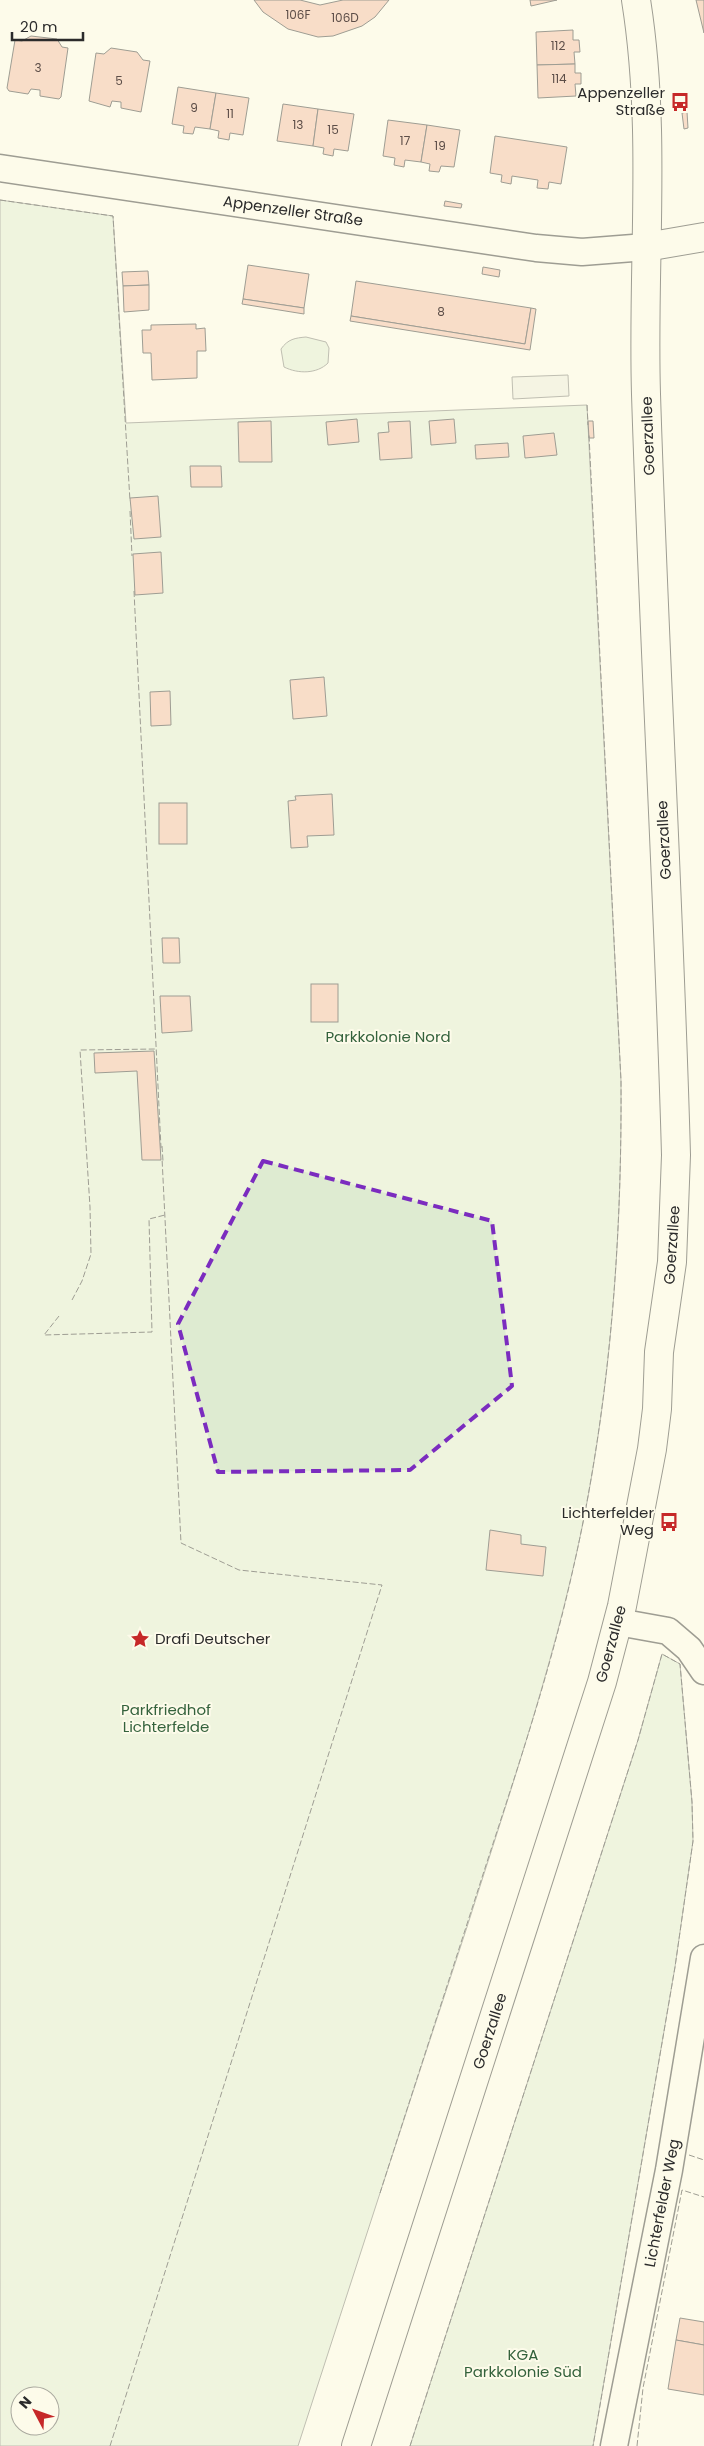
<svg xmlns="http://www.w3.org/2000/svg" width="704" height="2446" font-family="Poppins,sans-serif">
<rect width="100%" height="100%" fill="#fdfbea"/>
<g fill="#deebd1" stroke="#74746e" fill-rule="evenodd">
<path d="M0,200L113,216L126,423L587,405L621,1081C622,1221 613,1360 588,1497C561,1644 512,1785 467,1927C410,2100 354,2273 298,2446H0ZM20,2396H50V2426H20Z"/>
<path d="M306,337L326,342L329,348L328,363C317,374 298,374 284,367L281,349C288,339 295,338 306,337Z"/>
<path d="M662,1654L680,1664L692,1802L693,1841L675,1967L593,2446H410L638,1740Z"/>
</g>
<path fill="#eceadb" stroke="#74746e" d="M568,375L569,396L513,399L512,377Z"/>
<g fill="#f2b8a0" stroke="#2b2b2b">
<path d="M254,0H300L320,5L343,0H389L375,17L362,26L333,36L318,37L288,29L263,12Z"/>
<path d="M530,0H557L531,6Z"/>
<path d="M696,0H704V33Z"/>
<path d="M573,30V40H579L580,52H574L575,64L537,65L536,32Z"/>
<path d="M31,36L57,39L62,47L68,48L61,97L59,99L40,96V90L31,89L28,94L9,91L7,88L15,40L22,41Z"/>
<path d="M111,48L137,52L143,60L150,61L141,112L121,108V102L112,101L110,107L89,101L96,53L104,54Z"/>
<path d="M575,64V73H581V84H575L576,96L538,98L537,65Z"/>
<path d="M178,87L216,93L210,129L195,127L193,134L183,133L184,126L172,124Z"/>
<path d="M216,93L249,98L243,135L230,133L229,140L218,138L219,131L210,129Z"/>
<path d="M283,104L318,109L313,146L277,141Z"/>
<path d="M318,109L354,114L348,151L334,149L333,156L323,154L324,148L313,146Z"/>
<path d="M687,112L688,128L684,129L682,113Z"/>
<path d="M388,120L427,125L421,162L405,160L404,167L394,165L395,158L383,156Z"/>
<path d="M427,125L460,130L454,167L441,166L439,172L429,171L430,164L421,162Z"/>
<path d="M495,136L567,147L561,184L549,182L548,189L537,188L538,180L512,176L511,184L501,182L502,175L490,173Z"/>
<path d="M445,201L462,204L461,208L444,206Z"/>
<path d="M248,265L309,274L304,308L243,299Z"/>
<path d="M483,267L500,270L499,277L482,274Z"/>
<path d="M148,271L149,285L123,286L122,272Z"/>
<path d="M356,281L531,308L525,344L351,316Z"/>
<path d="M149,285V310L124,312L123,286Z"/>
<path d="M243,299L304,308V314L242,304Z"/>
<path d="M531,308L536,309L530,350L350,321L351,316L525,344Z"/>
<path d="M196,324V329L205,328L206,351H197V378L152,380L151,353H143L142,330H151V325Z"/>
<path d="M357,419L359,442L328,445L326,422Z"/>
<path d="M454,419L456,443L431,445L429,421Z"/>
<path d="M271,421L272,462H239L238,422Z"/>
<path d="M410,421L412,458L380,460L378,433L389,432L388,422Z"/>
<path d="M588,421H593L594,438H589Z"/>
<path d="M554,433L557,455L525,458L523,436Z"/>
<path d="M508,443L509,457L476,459L475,445Z"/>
<path d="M190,466H221L222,487H191Z"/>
<path d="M158,496L161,537L134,539L130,498Z"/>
<path d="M161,552L163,593L135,595L133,554Z"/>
<path d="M324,677L327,716L293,719L290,680Z"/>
<path d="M170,691L171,725L151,726L150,692Z"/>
<path d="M332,794L334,835L307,836L308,847L291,848L288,801L296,800L295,796Z"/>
<rect x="159" y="803" width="28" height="41"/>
<path d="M162,938H179L180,963H163Z"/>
<rect x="311" y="984" width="27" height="38"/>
<path d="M160,996H190L192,1031L162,1033Z"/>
<path d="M154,1051L161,1160H142L137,1071L95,1073L94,1053Z"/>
<path d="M490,1530L521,1535V1544L546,1547L543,1576L486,1570Z"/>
<path d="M680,2318L704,2322V2345L676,2340Z"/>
<path d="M676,2340L704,2345V2395L668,2389Z"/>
</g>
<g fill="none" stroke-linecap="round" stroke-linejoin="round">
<g stroke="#2b2b2b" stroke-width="29">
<g id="minor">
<path d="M0,168L536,248L582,252L646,247"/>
<path d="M618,1622L668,1631L689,1649L704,1671"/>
<path d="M614,2446L669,2170L704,1958"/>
</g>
</g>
<g stroke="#2b2b2b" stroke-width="30">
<g id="major">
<path d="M646,247L704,237"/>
<path d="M356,2446L602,1682L622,1606L652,1449L657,1409L659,1352L672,1262L676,1155C669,901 654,648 646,394C642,263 657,131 636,0"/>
</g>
</g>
<use href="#minor" stroke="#fdfbea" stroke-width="26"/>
<use href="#major" stroke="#fdfbea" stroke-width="28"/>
<g stroke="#2b2b2b" stroke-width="1" stroke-dasharray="6 2.5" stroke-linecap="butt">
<path d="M0,200L113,216L130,501"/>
<path d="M587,405L588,425"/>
<path d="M130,511L132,556"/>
<path d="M134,591L161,1148"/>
<path d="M162,1146L163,1161"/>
<path d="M72,1300L82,1281L91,1254L90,1207L80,1050L157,1049"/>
<path d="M59,1316L44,1335L152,1332L149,1219L165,1215"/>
<path d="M689,2155L704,2160"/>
<path d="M380,2193C415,2084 451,1974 486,1865C517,1770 549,1675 571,1578C609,1415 622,1248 621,1081L589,435"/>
<path d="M110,2446L382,1585L239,1570L181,1543L162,1158"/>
<path d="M410,2446L638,1740L662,1654L680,1664L692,1802L693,1841L675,1967L593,2446"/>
<path d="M637,2446L643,2388L682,2190L704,2197"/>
</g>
</g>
<path d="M0 0H704V2446H0ZM263,1161L492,1221L512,1386L410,1470L218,1472L178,1324Z" fill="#fdfbea" fill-opacity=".55" fill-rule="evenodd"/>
<path fill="none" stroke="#7b2cbf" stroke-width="4" stroke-dasharray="10 6" stroke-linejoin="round" d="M263,1161L492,1221L512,1386L410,1470L218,1472L178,1324Z"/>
<defs>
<g id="bus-bare" transform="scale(1.5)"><path d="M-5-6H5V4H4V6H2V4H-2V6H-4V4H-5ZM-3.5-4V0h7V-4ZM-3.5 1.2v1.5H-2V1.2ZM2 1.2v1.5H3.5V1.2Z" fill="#c62828" stroke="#fdfbea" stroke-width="2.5" paint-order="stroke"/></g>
<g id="sight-bare" transform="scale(1.5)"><path d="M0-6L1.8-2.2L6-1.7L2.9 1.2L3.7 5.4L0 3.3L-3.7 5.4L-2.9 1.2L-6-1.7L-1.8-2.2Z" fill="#c62828" stroke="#fdfbea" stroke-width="2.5" paint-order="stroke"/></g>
</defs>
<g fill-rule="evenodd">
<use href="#bus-bare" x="680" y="102"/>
<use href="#bus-bare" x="669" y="1522"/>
<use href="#sight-bare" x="140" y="1639"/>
</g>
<g text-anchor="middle" stroke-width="4" stroke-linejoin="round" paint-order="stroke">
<g font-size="12" fill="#5d4e48">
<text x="298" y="19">106F</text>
<text x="345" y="22">106D</text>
<text x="558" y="50">112</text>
<text x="38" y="72">3</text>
<text x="559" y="83">114</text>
<text x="119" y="85">5</text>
<text x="194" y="112">9</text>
<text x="230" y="118">11</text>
<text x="298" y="129">13</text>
<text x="333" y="134">15</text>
<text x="405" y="145">17</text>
<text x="440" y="150">19</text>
<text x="441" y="316">8</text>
</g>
<g font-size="15" fill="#2b2b2b" stroke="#fdfbea" text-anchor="end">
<text x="665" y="98">Appenzeller<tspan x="665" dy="17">Straße</tspan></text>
<text x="654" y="1518">Lichterfelder<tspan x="654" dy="17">Weg</tspan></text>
<text x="155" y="1644" text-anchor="start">Drafi Deutscher</text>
</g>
<g font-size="15" fill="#2b2b2b" stroke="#fdfbea">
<text transform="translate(293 211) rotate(8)" y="5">Appenzeller Straße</text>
<text transform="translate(648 436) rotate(-92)" y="5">Goerzallee</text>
<text transform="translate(664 840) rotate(-93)" y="5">Goerzallee</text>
<text transform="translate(672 1245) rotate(-86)" y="5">Goerzallee</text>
<text transform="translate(611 1644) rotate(-75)" y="5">Goerzallee</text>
<text transform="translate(490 2031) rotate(-72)" y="5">Goerzallee</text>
<text transform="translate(662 2203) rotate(-79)" y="5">Lichterfelder Weg</text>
</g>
<g font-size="15" fill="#34623c" stroke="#fdfbea">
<text x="388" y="1042">Parkkolonie Nord</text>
<text x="166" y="1715">Parkfriedhof<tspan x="166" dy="17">Lichterfelde</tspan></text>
<text x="523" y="2360">KGA<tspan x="523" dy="17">Parkkolonie Süd</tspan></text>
</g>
</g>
<g transform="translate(35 2411) rotate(311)"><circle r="24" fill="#fdfbea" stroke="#a9a89e"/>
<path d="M0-4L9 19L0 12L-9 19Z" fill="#c62828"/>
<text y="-8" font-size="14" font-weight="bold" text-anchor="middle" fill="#2b2b2b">N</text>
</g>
<path d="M12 32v8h71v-8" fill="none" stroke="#2b2b2b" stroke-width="2.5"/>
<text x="20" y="32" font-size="15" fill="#2b2b2b" stroke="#fdfbea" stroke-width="4" paint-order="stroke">20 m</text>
</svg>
